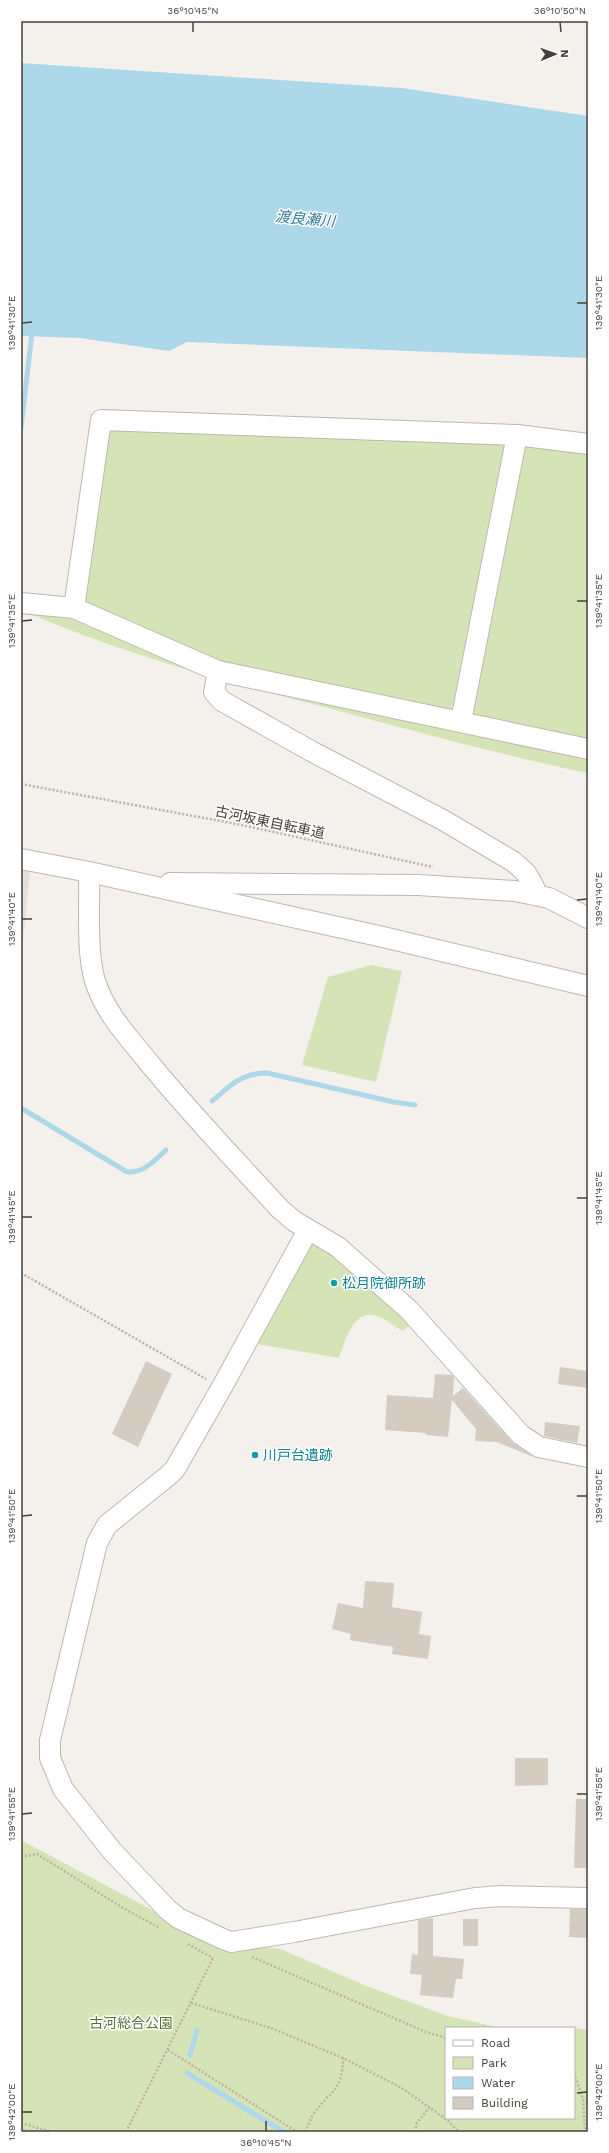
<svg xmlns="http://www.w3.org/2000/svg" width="609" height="2153" font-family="'Work Sans','Noto Sans JP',sans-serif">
<rect width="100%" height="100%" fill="#f4f0eb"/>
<path fill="#e4dfdc" d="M21,871H30L21,961Z"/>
<g fill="#d5e4b7">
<path d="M96,412L588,434V773C500,755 414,731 328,708C225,681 121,654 24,611L63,601L70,595Z"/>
<path d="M371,965L402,971L376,1082L302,1065L328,977Z"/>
<path d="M313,1241L325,1244L413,1323L403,1331C394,1326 383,1317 373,1315C352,1311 344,1345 339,1358L257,1344Z"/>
<path d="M21,1840L210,1941L280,1949L369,1987L448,2016L501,2028H446V2118H574V2028H568L569,2027L588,2030V2132H21Z"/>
</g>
<path fill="#add8ea" d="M21,63L402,88L588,116V358L187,342L169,351L80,338L21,336Z"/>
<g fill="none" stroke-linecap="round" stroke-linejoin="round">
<g stroke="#add8ea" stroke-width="5">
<path d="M21,428L32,332"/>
<path d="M212,1101C231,1085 241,1073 267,1073L394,1102L415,1105"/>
<path d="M21,1108L127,1172C144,1173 154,1161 166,1150"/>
<path d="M190,2055L197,2030"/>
<path d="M187,2073L284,2132"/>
<path d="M21,2130L26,2132"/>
</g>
</g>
<g fill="#d4cbc1">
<path d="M146,1361L172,1374L138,1447L112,1434Z"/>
<path d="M560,1367L588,1371V1388L558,1384Z"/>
<path d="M435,1374L452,1375L454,1377L453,1396L463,1388L513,1443L533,1457L497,1442L475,1441L476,1429L452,1400L448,1437L426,1435V1433L385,1430L387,1395L433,1398Z"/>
<path d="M545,1422L580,1426L577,1443L544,1436Z"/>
<path d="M365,1581L394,1583L392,1607L422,1612L419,1634L431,1636L428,1659L392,1654L393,1647L350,1640L351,1634L332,1629L338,1603L363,1608Z"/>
<path d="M515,1758H548V1785L515,1786Z"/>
<path d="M576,1799H588V1868H574Z"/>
<path d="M570,1909H588V1938L569,1937Z"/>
<path d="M433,1918V1956L464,1959L462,1979H456L453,1998L420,1995L422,1975L410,1974L412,1954L418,1955V1920Z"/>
<rect x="463" y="1919" width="15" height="27"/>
</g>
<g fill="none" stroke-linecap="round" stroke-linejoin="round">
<g stroke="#bfb7ae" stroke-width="22">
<g id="minor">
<path d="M21,603L74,608L218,671L588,749"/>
<path d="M74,608L101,420L517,435L588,444"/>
<path d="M218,671L214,692L222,701L311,751L443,820L514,862L526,873L534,887L530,893"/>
<path d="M461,721L517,435"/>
<path d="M21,859L89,872L383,937L588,986"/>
<path d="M89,872C90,903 86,951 95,981C105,1013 129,1038 150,1064C191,1114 236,1161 280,1209L294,1221L338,1247L409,1310L521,1435L539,1447L588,1457"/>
<path d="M170,883L418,885L515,891L549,898L588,918"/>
<path d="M308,1230L222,1387L175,1469L169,1475L107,1525L97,1543L50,1740V1758L63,1789L112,1851L167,1909L178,1918L223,1939L231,1942L294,1932L475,1898L502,1896L588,1898"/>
</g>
</g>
<g stroke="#bfb1a0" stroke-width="2.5" stroke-dasharray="2 2" stroke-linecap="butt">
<path d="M21,784L242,825L433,867"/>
<path d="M21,1273L206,1379"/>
<path d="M21,1857L37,1854L123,1908L160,1928"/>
<path d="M188,1944L213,1958"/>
<path d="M252,1957L426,2032L446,2038"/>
<path d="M191,2003L271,2028L343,2058L402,2088L447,2120L459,2132"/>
<path d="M168,2050L297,2132"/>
<path d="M574,2073L583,2099L585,2132"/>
<path d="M21,2123L52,2132"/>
<path d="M126,2132L213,1958"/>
<path d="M305,2132C308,2126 310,2120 313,2115C329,2091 343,2092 343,2058"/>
<path d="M416,2132V2124L429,2108"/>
</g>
<use href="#minor" stroke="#fff" stroke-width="20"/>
</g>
<path fill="none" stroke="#474039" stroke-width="1.5" d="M193,22V32M560,22L561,32M577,303H587M22,323L32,322M577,601H587M22,621L32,620M577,900L587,899M22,919H32M577,1198H587M22,1217H32M577,1496H587M22,1516L32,1515M577,1794H587M22,1814L32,1813M577,2093L587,2092M22,2112H32M266,2121V2131"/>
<g fill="#0f9aa8" stroke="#fff" stroke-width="1.5">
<circle cx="334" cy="1283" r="4"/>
<circle cx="255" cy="1455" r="4"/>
</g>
<g text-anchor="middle" stroke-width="3" stroke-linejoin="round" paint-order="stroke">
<g font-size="14" fill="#474039" stroke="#fff">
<text transform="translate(270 822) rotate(12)" y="5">古河坂東自転車道</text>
</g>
<g font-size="14" fill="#0d838f" stroke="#fff" text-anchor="start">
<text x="342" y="1288">松月院御所跡</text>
<text x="263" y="1460">川戸台遺跡</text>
</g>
<g font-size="14" fill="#527431" stroke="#fff">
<text x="131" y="2028">古河総合公園</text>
</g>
<g font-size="15" font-style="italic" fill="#377c9b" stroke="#fff">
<text transform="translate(305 219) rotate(5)" y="5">渡良瀬川</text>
</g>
</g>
<rect width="609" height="2153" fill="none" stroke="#ffffff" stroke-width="44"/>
<rect x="445" y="2027" width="130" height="92" fill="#ffffff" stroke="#b5b3b0"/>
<rect x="453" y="2040" width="20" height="6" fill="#ffffff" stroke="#b5b3b0"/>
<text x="481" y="2047" font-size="12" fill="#474039">Road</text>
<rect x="453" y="2057" width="20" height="12" fill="#d5e4b7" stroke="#b5b3b0"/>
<text x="481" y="2067" font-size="12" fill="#474039">Park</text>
<rect x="453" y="2077" width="20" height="12" fill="#add8ea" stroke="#b5b3b0"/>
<text x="481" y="2087" font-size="12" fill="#474039">Water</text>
<rect x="453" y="2097" width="20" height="12" fill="#d4cbc1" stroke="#b5b3b0"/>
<text x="481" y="2107" font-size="12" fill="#474039">Building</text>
<g transform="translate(555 54) rotate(88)" stroke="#ffffff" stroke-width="3" paint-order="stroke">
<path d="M0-3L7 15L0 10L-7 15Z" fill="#474039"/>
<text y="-6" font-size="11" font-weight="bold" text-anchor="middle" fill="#474039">N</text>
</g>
<rect x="22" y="22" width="565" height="2109" fill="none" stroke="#474039" stroke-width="1.5"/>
<g font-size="10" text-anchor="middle" fill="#474039">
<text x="193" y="14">36°10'45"N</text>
<text x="560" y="14">36°10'50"N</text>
<text transform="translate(598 303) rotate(-90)" y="4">139°41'30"E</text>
<text transform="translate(11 323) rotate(-90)" y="4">139°41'30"E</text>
<text transform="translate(598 601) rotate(-90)" y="4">139°41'35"E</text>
<text transform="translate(11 621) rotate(-90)" y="4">139°41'35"E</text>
<text transform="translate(598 899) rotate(-90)" y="4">139°41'40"E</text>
<text transform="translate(11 919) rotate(-90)" y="4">139°41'40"E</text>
<text transform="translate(598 1198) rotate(-90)" y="4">139°41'45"E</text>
<text transform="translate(11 1217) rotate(-90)" y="4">139°41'45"E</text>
<text transform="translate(598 1496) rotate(-90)" y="4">139°41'50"E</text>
<text transform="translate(11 1516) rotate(-90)" y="4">139°41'50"E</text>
<text transform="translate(598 1794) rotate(-90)" y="4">139°41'55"E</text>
<text transform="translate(11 1814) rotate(-90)" y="4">139°41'55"E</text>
<text transform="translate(598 2092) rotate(-90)" y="4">139°42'00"E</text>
<text transform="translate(11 2112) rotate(-90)" y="4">139°42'00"E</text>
<text x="266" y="2146">36°10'45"N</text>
</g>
</svg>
